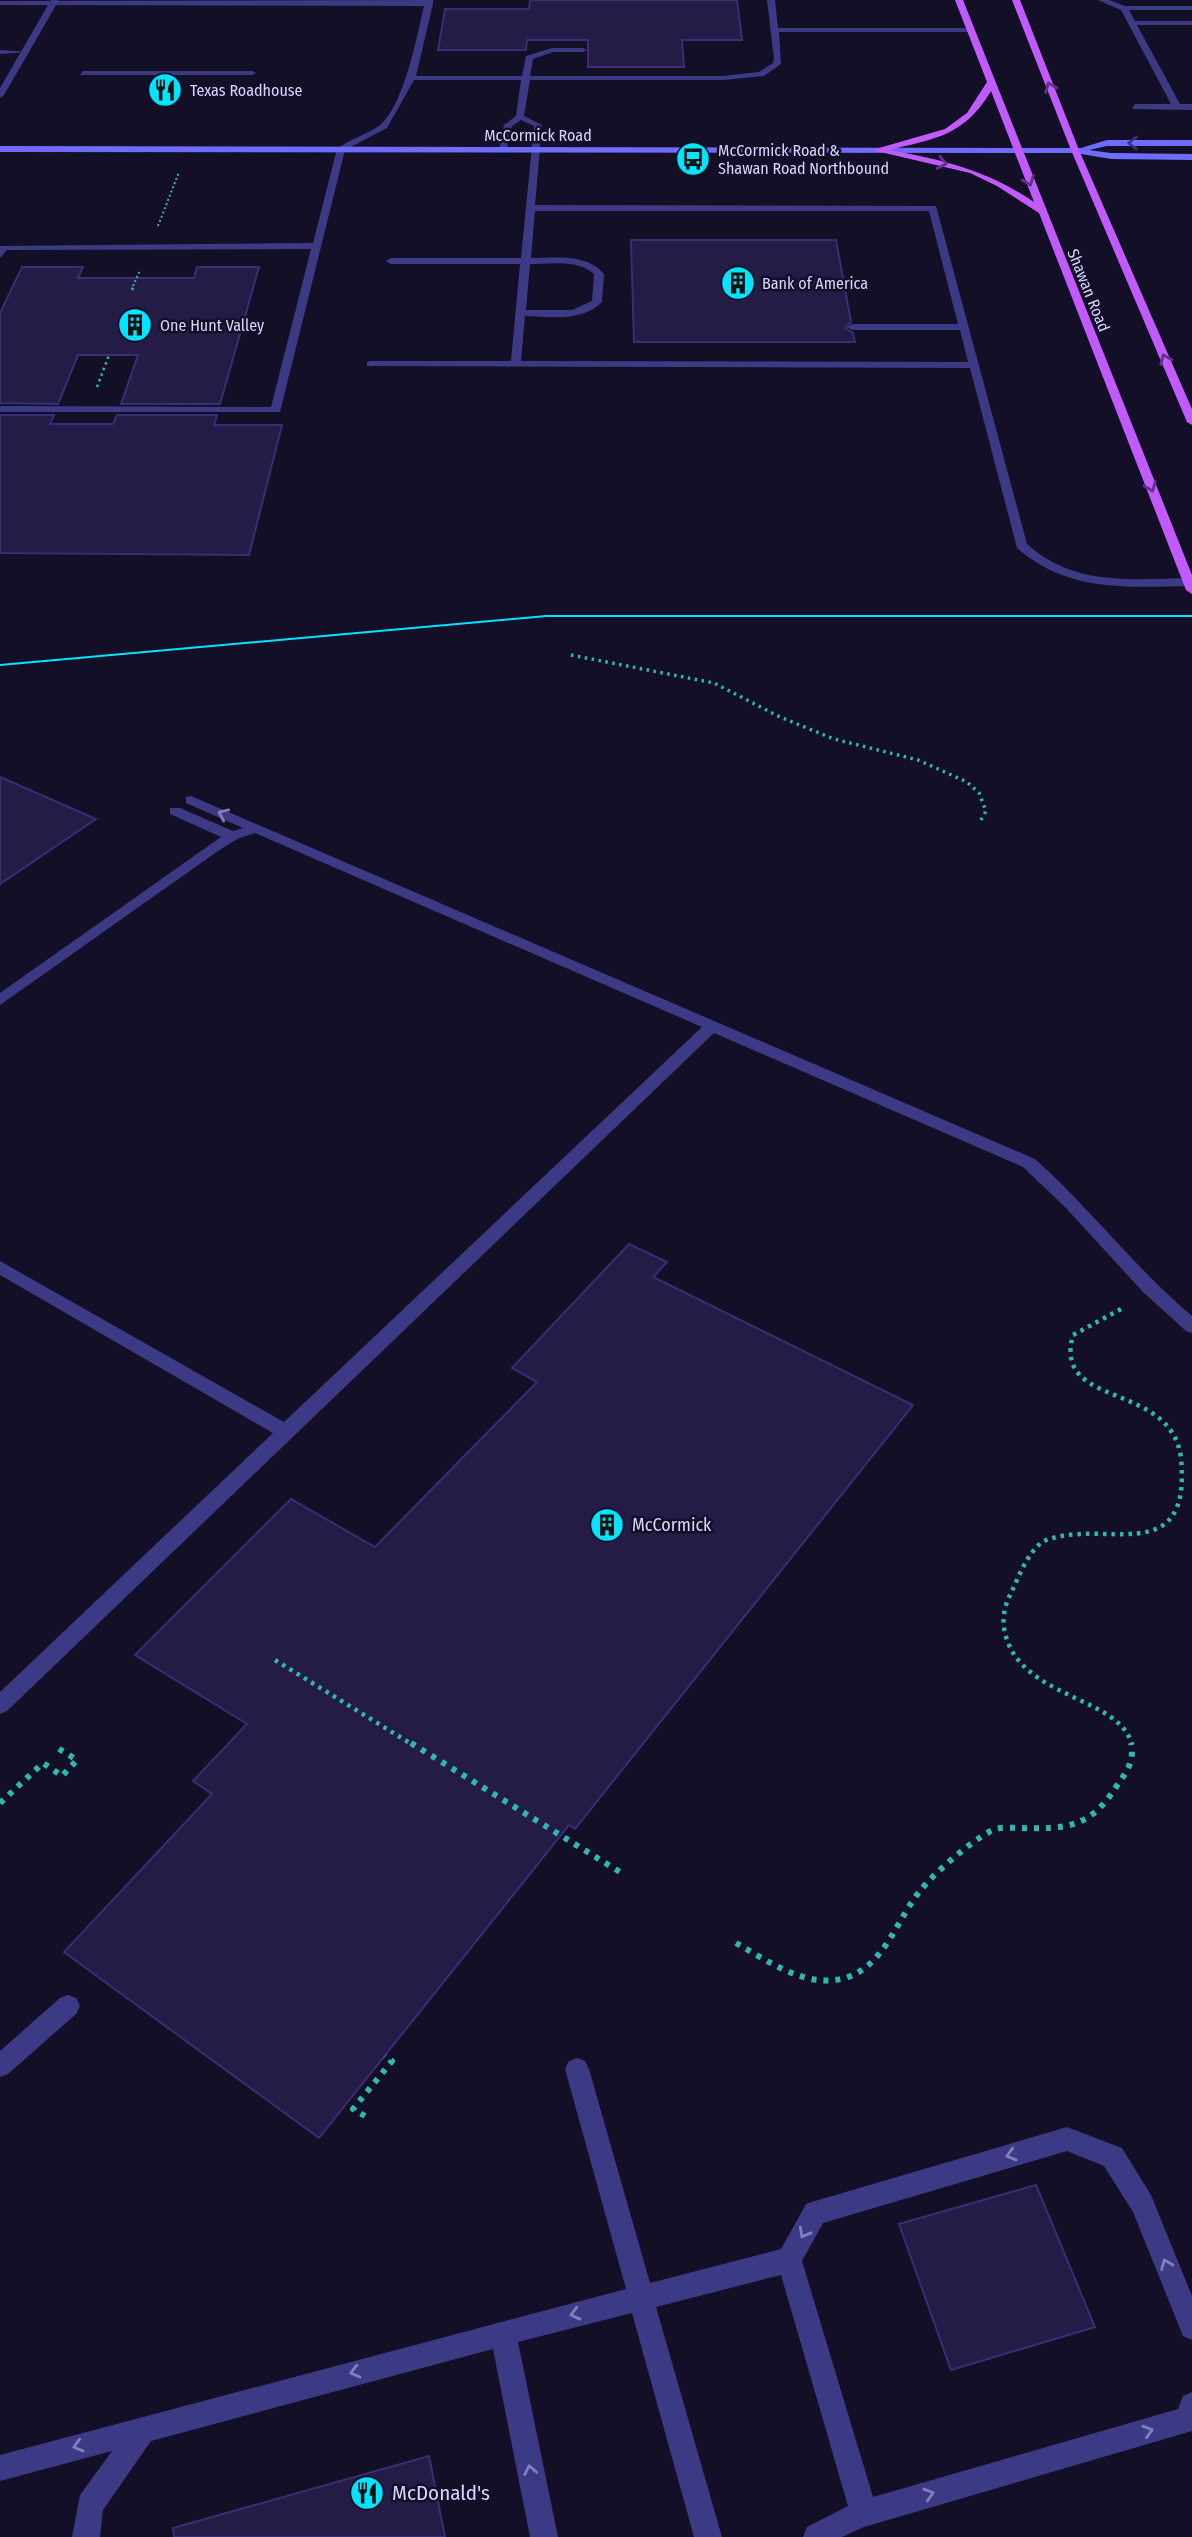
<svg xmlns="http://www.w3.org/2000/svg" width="1192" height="2537" font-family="'Fira Sans Condensed',sans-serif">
<rect width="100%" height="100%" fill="#130f26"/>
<g fill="#241b47" stroke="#3b2d73" stroke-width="2">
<path d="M530,0H737L742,40H682L684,67H588V40H527L526,50H438L445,9H529Z"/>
<path d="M631,240H836L851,322L845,328L853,333L855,342H634Z"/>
<path d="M22,267H83L78,278H194L197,267H259L220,404H121L138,355H78L58,404L0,403V313Z"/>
<path d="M0,415H54L50,424H113L117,415H217L214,425H282L249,555L0,553Z"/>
<path d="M0,777L96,819L0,884Z"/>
<path d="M629,1244L667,1262L653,1277L913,1405L575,1829L569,1825L319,2138L64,1952L212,1794L193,1781L247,1724L135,1655L291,1499L375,1547L537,1382L512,1368Z"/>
<path d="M1036,2185L1095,2327L951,2370L899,2224Z"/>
<path d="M429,2456L445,2537H174L173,2528Z"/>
</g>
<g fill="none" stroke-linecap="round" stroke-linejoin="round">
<g stroke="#2fb8b0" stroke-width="2" stroke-dasharray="2 2.5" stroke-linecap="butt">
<path d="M158,226L179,172"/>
<path d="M133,286L140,270"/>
</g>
<g stroke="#2fb8b0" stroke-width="2.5" stroke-dasharray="2.5 3.5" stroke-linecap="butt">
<path d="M132,290L134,285"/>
<path d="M97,387L109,355"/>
</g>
<path stroke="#2fb8b0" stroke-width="3.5" stroke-dasharray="2.5 4.5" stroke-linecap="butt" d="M571,655L714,683L780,717L834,739L918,760L967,782L979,793L986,811L981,820"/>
<g stroke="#2fb8b0" stroke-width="4.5" stroke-dasharray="3.5 5" stroke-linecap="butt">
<path d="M1121,1309L1073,1335C1052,1410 1171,1380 1181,1458C1192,1574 1100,1515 1042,1542C1027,1554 1019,1576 1011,1593C1002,1611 1001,1626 1009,1645C1033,1699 1121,1699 1132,1745"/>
<path d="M275,1660L413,1745"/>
</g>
<g stroke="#2fb8b0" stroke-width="6" stroke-dasharray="5 7" stroke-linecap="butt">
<path d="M411,1743L620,1872"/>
<path d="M0,1803L43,1763L62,1776L77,1760L53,1745"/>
<path d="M736,1943C768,1961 806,1989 845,1978C885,1966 896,1920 920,1891C934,1873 969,1843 989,1832C998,1826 1010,1828 1020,1828C1066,1829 1090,1828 1116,1787C1126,1773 1135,1761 1131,1743"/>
<path d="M365,2116L353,2109L392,2061L385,2056"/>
</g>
<g fill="#3d3a85" fill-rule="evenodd">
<path d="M425,0H433V4L416,76H522L526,56L552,48H583L587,50L583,52H553L533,59L530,76H723L759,72L773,63L774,59L767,0H775L778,28H973L970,32H779L781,64L764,76L723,80H530L524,116L542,125L535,205L936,206L1027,544C1075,587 1132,579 1192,578V586C1128,587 1068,593 1017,548L970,368L367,366V362L371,361H511L520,264H391L386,261L391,258H521L534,126L521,120L512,126L506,151L499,149L504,125L516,116L521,80H414L387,128L345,150L280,412H0V406L271,407L311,249L7,250L0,258V246L313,243L337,149C349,139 367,135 380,125C404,105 417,36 424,6L0,5V1ZM535,211H929L958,324H852L847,327L852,330H960L968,362L521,361L525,316C551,317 582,322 602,302L604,274C587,253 555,258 531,258ZM530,264C551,264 578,259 594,274L592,301L572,310H526Z"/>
<path d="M1098,0H1109L1125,6H1192V10H1129L1135,21H1192V25H1137L1180,104H1192V110L1132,109L1135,104H1171L1121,10Z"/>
<path d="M0,50L29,52L0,54Z"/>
<path d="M83,71H252L256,73L252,75H80Z"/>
<path d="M191,796L1035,1159C1090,1208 1135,1268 1192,1316V1333L1186,1331L1143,1292L1065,1207L1023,1167L714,1033L7,1711L0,1714V1692L273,1433L0,1275V1261L284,1422L702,1027L255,833L237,839L218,851L0,1005V993L221,837L170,814V808H180L233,831L243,828L186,803V797Z"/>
<path d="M68,1995L76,1998L80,2006L76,2014L8,2074L0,2077V2051L60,1998Z"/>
<path d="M577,2058L585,2061L589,2069L650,2283L781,2249L806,2204L815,2201L1067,2127L1122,2148L1151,2195L1192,2296V2340L1183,2336L1133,2212L1104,2166L1067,2151L823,2223L802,2261L873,2497L1178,2409L1183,2396L1192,2392V2431L864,2527L842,2537H803L807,2527L848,2506L781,2275L656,2307L722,2537H694L632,2313L518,2342L558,2537H530L493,2349L151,2441L103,2510L100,2537H72L80,2495L112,2451L0,2481V2455L626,2289L565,2069L569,2061Z"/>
</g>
<path fill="#3d3a85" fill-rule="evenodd" d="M51,0H59L4,95L0,98V88Z"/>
<path fill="#6f6bff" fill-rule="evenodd" d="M1107,140H1192V146H1107L1089,150L1111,153L1192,154V160L1111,159L1075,153L0,152V146L1081,148Z"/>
<g fill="#c25bff" fill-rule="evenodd">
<path d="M955,0H963L1192,575V594L1186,590L1039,213L997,186L970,173L872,150L945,129L967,113L987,82ZM991,91L1034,202C986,170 945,160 888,150C936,139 965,135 991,91Z"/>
<path d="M1012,0H1020L1079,150L1192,409V425L1187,422L1071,150Z"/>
</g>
<path stroke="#00e5ff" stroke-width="2" d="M0,665L546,616H1192"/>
</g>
<defs><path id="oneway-chevron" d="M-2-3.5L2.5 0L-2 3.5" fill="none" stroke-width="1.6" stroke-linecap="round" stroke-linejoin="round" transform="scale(1.75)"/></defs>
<g stroke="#623188">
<use href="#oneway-chevron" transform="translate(1050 87) rotate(-112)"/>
<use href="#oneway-chevron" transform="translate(942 163) rotate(13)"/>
<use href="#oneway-chevron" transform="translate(1029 181) rotate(68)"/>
<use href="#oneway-chevron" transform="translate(1165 359) rotate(-113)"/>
<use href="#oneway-chevron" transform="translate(1151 487) rotate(68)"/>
</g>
<use stroke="#38347d" href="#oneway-chevron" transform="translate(1133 143) rotate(-180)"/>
<g stroke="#837fbc">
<use href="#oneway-chevron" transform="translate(223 814) rotate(-156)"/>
<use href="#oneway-chevron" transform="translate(1011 2155) rotate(164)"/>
<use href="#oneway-chevron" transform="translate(804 2233) rotate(119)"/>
<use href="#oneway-chevron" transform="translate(1166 2264) rotate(-112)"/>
<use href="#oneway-chevron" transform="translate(575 2314) rotate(166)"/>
<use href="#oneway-chevron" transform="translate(355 2372) rotate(165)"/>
<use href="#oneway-chevron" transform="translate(1148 2431) rotate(-16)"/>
<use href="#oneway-chevron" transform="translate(78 2446) rotate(164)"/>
<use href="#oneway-chevron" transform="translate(530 2470) rotate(-101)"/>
<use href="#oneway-chevron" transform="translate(929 2494) rotate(-16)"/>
</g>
<defs>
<g id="restaurant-disc" transform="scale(1.75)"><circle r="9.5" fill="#00e5ff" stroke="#130f26"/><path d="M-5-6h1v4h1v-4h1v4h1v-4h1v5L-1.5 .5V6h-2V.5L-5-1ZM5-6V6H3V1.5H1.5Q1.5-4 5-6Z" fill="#111"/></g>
<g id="bus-disc" transform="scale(1.75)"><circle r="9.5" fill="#00e5ff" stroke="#130f26"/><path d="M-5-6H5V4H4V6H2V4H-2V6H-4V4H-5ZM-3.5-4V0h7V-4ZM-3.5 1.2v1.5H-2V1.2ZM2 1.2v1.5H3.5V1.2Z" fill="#111"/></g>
<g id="building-disc" transform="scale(1.75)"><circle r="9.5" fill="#00e5ff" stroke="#130f26"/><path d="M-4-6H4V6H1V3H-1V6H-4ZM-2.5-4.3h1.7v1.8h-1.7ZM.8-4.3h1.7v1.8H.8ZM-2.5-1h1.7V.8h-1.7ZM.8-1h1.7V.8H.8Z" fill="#111"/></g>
</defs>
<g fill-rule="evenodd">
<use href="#restaurant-disc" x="165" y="90"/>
<use href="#bus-disc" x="693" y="159"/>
<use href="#building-disc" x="738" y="283"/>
<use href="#building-disc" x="135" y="325"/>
<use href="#building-disc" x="607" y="1525"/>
<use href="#restaurant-disc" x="367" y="2493"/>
</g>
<g text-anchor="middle" stroke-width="5" stroke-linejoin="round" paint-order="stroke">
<g font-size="16" fill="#d9d4ff" stroke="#130f26" text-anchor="start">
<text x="190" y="96">Texas Roadhouse</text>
<text x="718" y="156">McCormick Road &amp;<tspan x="718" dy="18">Shawan Road Northbound</tspan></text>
<text x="762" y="289">Bank of America</text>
<text x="160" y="331">One Hunt Valley</text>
</g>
<g font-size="16" fill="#d9d4ff" stroke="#130f26">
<text x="538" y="141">McCormick Road</text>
<text transform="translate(1089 290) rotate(68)" y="6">Shawan Road</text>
</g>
<g font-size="18" fill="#d9d4ff" stroke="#130f26" text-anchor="start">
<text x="632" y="1531">McCormick</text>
</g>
<g font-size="21" fill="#d9d4ff" stroke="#130f26" text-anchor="start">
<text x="392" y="2500">McDonald's</text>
</g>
</g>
</svg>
